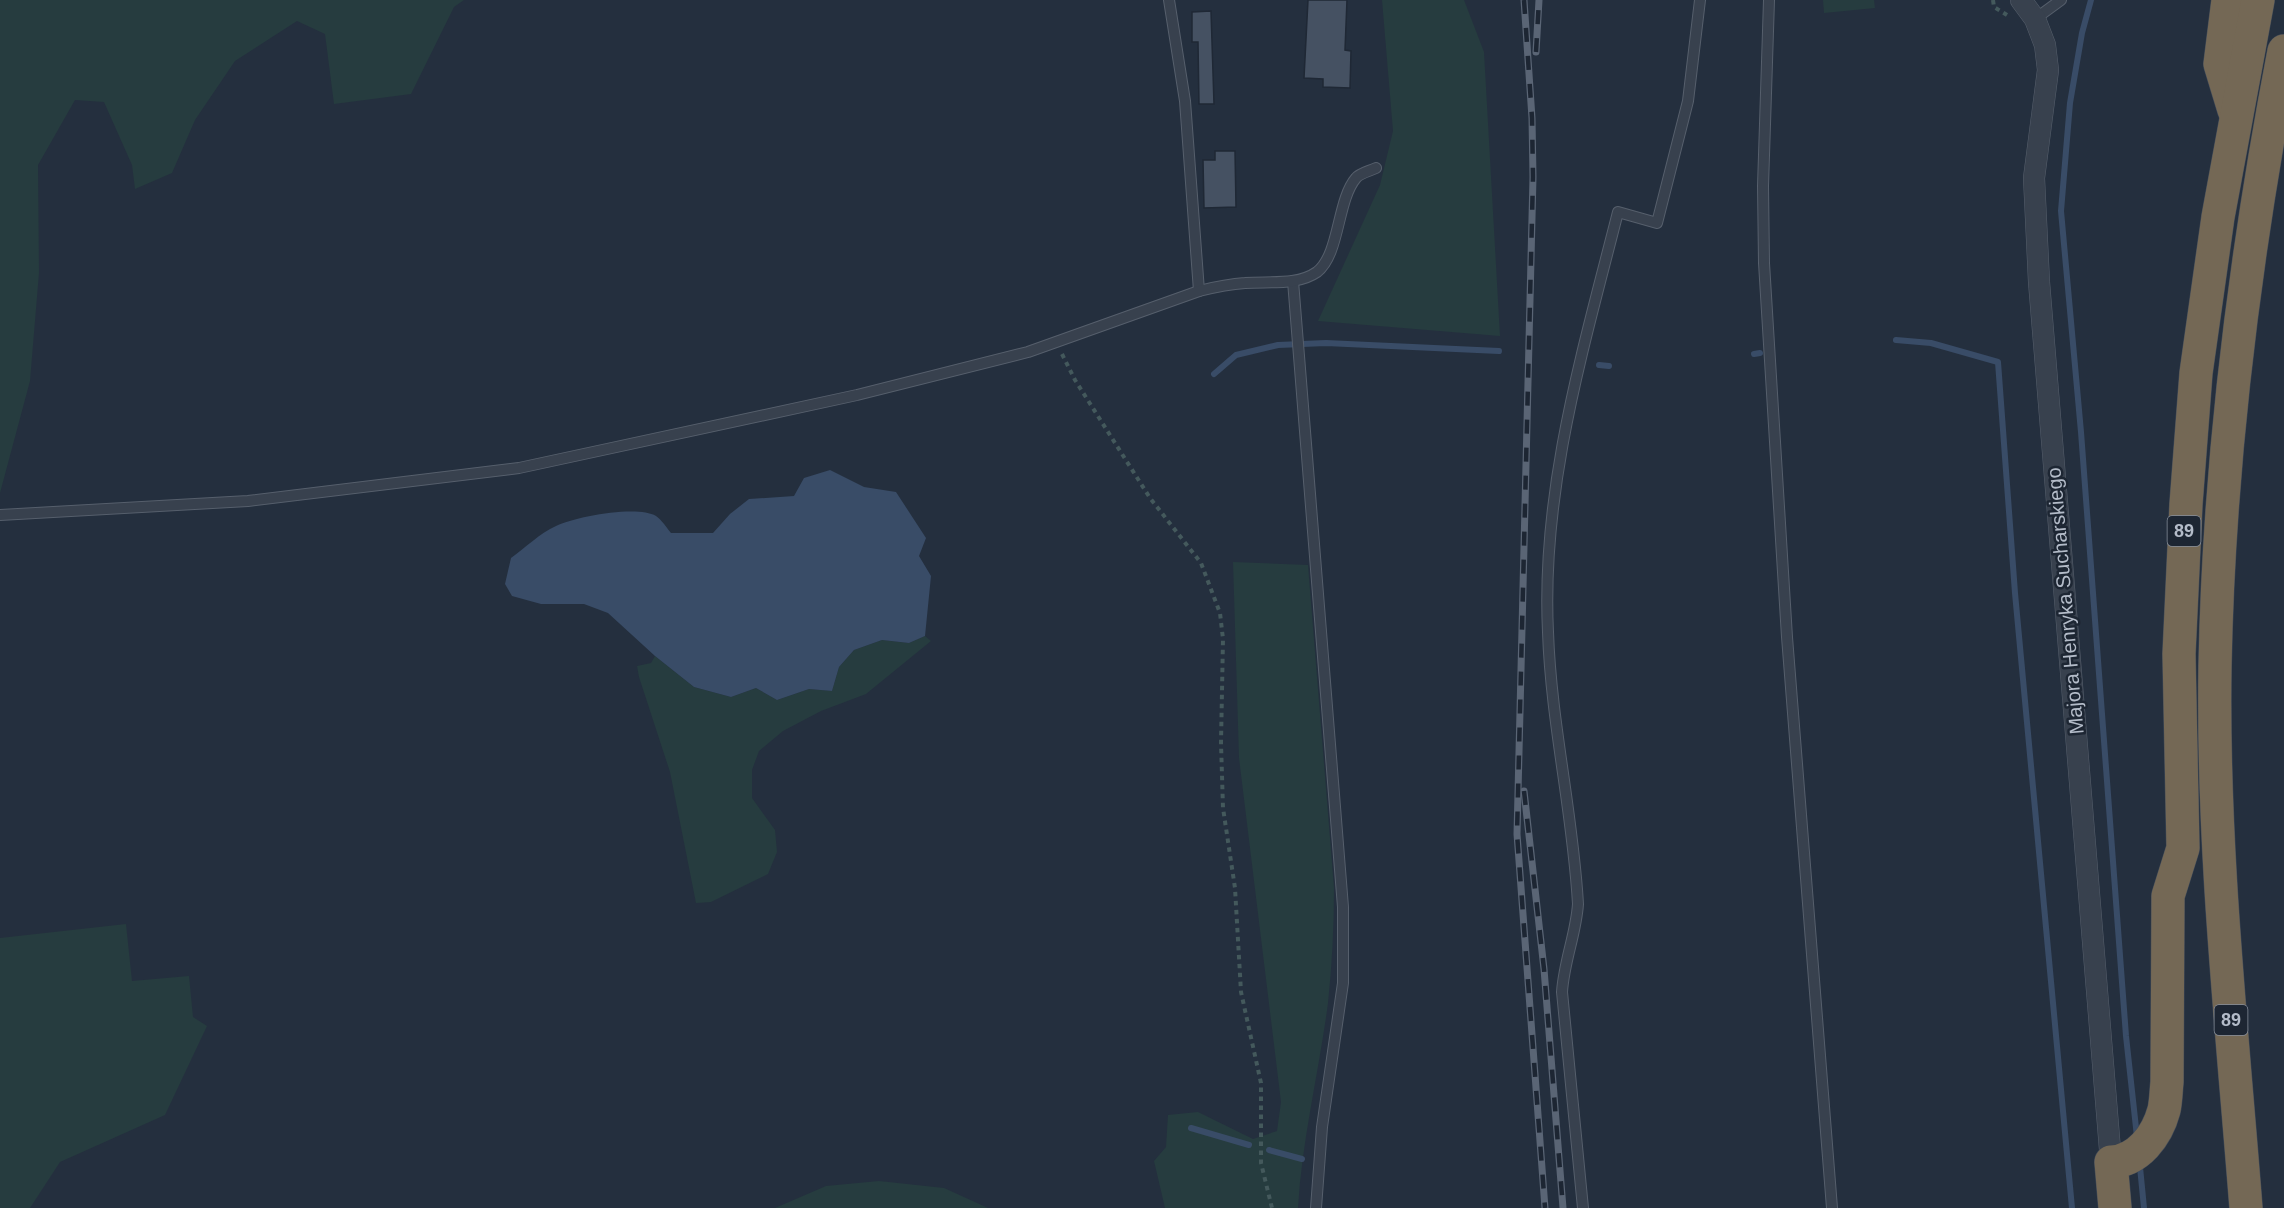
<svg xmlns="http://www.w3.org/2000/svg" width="2284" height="1208" font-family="Helvetica,sans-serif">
<rect width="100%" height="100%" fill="#242f3e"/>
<g fill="#263c3f">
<path d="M0,0H464L454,7L411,94L334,104L325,34L297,21L235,61L195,120L172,173L135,189L132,165L104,102L75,100L38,165L39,273L30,381L0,493Z"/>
<path d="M1382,0H1464L1484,52L1500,336L1318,321L1380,185L1393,131Z"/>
<path d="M1823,0H1874L1875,8L1824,13Z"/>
<path d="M1233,562L1308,565L1334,888C1334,927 1332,965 1328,1003C1319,1072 1302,1139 1298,1208H1165L1154,1161L1166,1147L1168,1115L1198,1112L1253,1139L1277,1131L1281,1102L1239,758Z"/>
<path d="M925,636L931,641L866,694L821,711L783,731L759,751L752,770V798L775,830L777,852L768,874L711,902L696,903L670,772L639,677L637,666L651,663L655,656L694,687L731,697L756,688L777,700L809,689L832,691L839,667L854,650L882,640L909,643Z"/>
<path d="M126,924L132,981L189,976L193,1017L207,1026L165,1115L60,1162L30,1208H0V938Z"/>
<path d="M879,1181L944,1188L988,1208H775L826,1186Z"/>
</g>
<path fill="#394c67" d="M830,470L864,487L896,492L926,538L919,556L931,576L925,636L909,643L882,640L854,650L839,667L832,691L809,689L777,700L756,688L731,697L694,687L655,656L608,613L584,604H541L512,596L505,584L511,558C525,548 540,533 556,526C575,517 637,505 656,516C661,519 667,528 671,533H713L730,514L749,499L794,496L804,478Z"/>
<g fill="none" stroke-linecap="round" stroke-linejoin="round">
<g stroke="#394c67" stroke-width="6">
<path d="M2091,0L2082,33L2070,103L2061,211L2081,432L2126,1036L2137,1137"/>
<path d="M1896,340L1931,343L1998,362L2015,593L2072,1208"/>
<path d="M1754,354L1760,353"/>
<path d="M1599,365L1609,366"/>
<path d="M1214,374L1236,355L1278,345L1326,343L1499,351"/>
<path d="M1191,1128L1249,1145"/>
<path d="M1269,1150L1302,1159"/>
<path d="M2140,1167L2144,1208"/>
</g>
</g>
<g fill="#455162" stroke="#1f2835" stroke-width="1.5">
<path d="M1308,0H1347L1345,50L1351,51L1350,88L1323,87V79L1304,78Z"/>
<path d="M1211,11L1214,104H1199L1198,42H1192V12Z"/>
<path d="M1215,151H1235L1236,207L1204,208L1203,160H1215Z"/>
</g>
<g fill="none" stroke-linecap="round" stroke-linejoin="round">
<g stroke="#565f6c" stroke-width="12">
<g id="lane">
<path d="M1169,0L1185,101L1199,291"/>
<path d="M1769,0L1763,186L1764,263L1787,637L1832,1208"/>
<path d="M2035,19L2061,0"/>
<path d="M1293,281L1343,907V983L1322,1127L1316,1208"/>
<path d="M0,515L248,501L519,468L857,395L1028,352L1199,291C1215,287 1229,284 1245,283C1268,281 1297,286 1317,272C1340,254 1337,200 1356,178C1360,173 1370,171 1376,168"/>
<path d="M1583,1208L1562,992C1564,961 1576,934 1578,904C1573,813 1551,723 1548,632C1541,489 1583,350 1618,212L1657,223L1688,101L1700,0"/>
</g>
</g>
<g stroke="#565f6c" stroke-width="22">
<path id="street" d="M2021,0L2035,19L2045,45L2048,70L2034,178L2039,282L2111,1162"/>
</g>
<g stroke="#434c59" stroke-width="34">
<g id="highway">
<path d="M2228,0L2220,64L2234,110"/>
<path d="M2115,1208L2111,1162C2138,1161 2157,1136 2164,1110C2166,1101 2166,1091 2167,1082L2168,896L2183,848L2179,654L2186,504L2196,373L2218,217L2258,0"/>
<path d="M2246,1208C2232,1028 2212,846 2215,666C2219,458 2245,254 2284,51"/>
</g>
</g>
<g stroke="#44595c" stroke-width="4" stroke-dasharray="4.5 4.5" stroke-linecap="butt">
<path d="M1993,0L1994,7L2007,15"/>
<path d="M1062,354L1075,380L1150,498L1201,563L1220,613L1223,639L1221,743L1223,808L1235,888L1241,992L1261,1083V1163L1272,1208"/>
</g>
<use href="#lane" stroke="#38414e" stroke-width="10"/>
<use href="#street" stroke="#38414e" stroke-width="21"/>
<use href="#highway" stroke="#746855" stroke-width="33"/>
<g stroke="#5a6575" stroke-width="7">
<g id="rail">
<path d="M1524,0L1532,118L1533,177L1517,834L1545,1208"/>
<path d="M1536,52L1539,0"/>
<path d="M1524,791L1544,969L1563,1208"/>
</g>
</g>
<use href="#rail" stroke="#1d2633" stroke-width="4.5" stroke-dasharray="14" stroke-linecap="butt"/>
</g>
<g text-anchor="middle" stroke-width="5" stroke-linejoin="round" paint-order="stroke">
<g fill="#1d2633" stroke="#878f9c" stroke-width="1.5">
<rect x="2167.5" y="516" width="33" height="30" rx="4.5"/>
<rect x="2214.5" y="1005" width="33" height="30" rx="4.5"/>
</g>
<g font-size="18" font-weight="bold" fill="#b4bcc9">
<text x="2184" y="537">89</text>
<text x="2231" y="1026">89</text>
</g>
<g font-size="20" fill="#b4bcc9" stroke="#1d2633">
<text transform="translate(2065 601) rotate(-95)" y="7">Majora Henryka Sucharskiego</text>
</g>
</g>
</svg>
